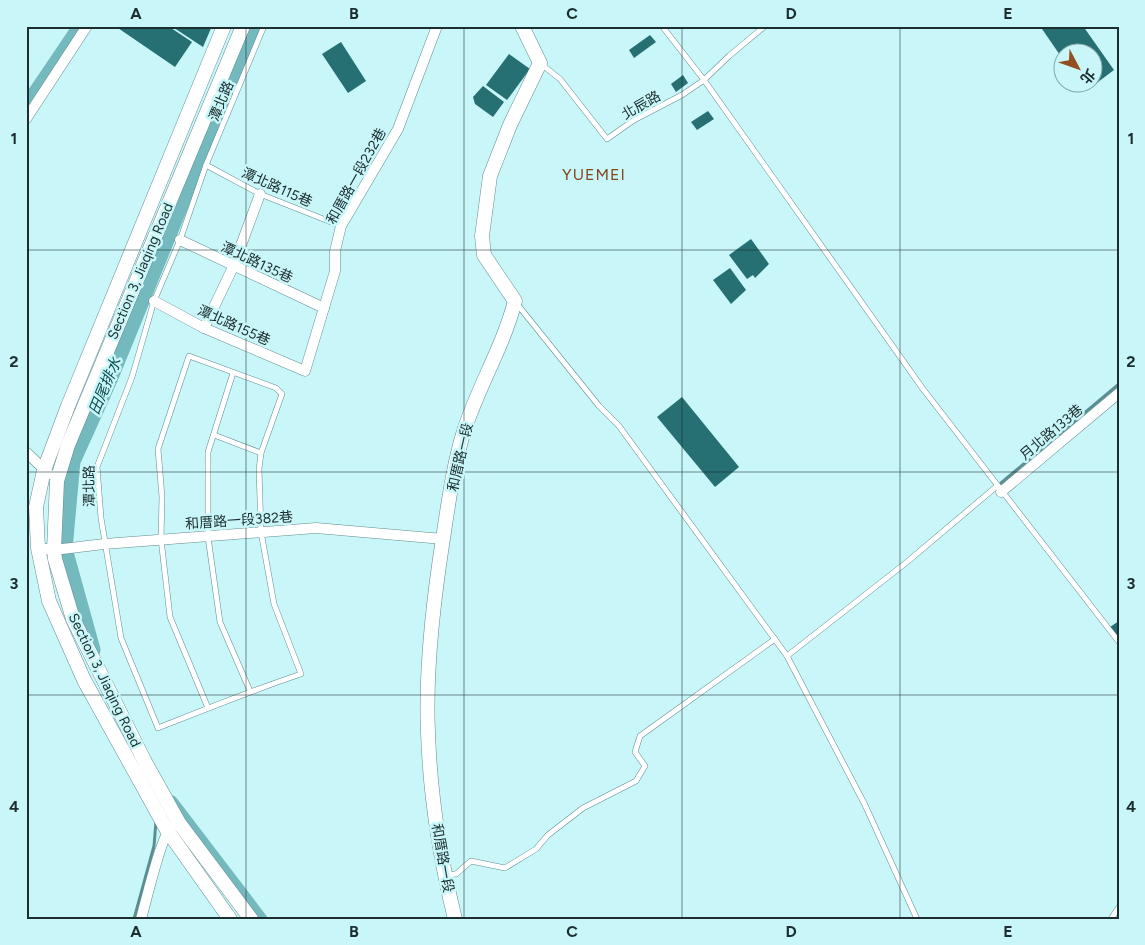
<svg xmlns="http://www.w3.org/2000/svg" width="1145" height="945" font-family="Figtree,'Noto Sans TC',sans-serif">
<rect width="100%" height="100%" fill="#c9f6f9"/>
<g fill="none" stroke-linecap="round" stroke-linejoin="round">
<g stroke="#598f92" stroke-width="3">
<path d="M1001,483L1119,384"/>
<path d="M134,919L154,846L156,821"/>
</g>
<g stroke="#73b9bd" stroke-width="11">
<path d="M26,103L78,26"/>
<path d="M172,801L262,919"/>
</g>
<path stroke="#73b9bd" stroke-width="19" d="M91,650L63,549L71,461L109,377L252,26"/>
</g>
<g fill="#266f73">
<path d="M115,26H168L192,42L175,67Z"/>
<path d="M171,26H212L203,47Z"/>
<path d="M1040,26H1083L1114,70L1086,91L1080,82H1092V52H1062V58Z"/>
<path d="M650,35L656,42L634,58L629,50Z"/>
<path d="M341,42L366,81L348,93L322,54Z"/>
<path d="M509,54L530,69L507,100L486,85Z"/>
<path d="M683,75L688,83L676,92L671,84Z"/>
<path d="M483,86L504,102L493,117L475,104L473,97Z"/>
<path d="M708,111L714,119L697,130L691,122Z"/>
<path d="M751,239L769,264L755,278L753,275L747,279L729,255Z"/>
<path d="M730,268L746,290L731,304L713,280Z"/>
<path d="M682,397L739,467L715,487L657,417Z"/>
<path d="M1119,621V640L1110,627Z"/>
</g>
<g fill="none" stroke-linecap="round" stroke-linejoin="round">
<g stroke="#628c8f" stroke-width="6">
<g id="lane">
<path d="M662,26L704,80L923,389L1119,642"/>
<path d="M541,64L560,79L607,139L634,120L682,95L704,80L729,56L765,26"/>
<path d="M206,165L260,194L341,226"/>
<path d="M517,304L599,406L619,426L787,656L865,805L917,919"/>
<path d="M233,373L208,452V537L220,622L250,691"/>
<path d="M214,435L261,453"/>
<path d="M787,656L907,562L997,486"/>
<path d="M208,708L170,617L161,539L162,497L158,449L189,356L276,388L282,394L261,453L259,469L261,532L274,604L301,674C253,690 206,709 158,728L121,638L101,518L97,467L132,377L154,301L180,240L206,165L264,26"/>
<path d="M447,875L456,874L471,861L505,868L536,849L548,835L583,808L636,781L645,766L635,752L640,736L775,639"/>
<path d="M1111,919L1119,907"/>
</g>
</g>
<g stroke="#628c8f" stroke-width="11">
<g id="street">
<path d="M26,119L87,26"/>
<path d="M180,240L324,308"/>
<path d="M154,301L204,328L305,371L335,271V251L341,226L398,129L437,26"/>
<path d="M204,328L233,267L260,194"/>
<path d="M26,452L49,474"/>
<path d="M1001,492L1119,393"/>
<path d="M38,548L54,550L104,544L316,528L443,539"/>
<path d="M141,919C145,905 162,833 171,828"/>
</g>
</g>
<g stroke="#628c8f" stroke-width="15">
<g id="secondary">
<path d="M224,26L68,406L44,470L36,507L38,548L49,601L84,680L167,830L230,919"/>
<path d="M243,26L68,445L57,481L54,550L55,559L73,619L145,762L179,823L251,919"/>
<path d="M455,919C440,858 430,795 428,732C425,667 434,595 444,532C449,499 454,463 464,431C478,387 503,347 515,301L484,255L482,236L490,176L510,125L540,63L522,26"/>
</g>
</g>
<use href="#lane" stroke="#fff" stroke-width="5"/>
<use href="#street" stroke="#fff" stroke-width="10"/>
<use href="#secondary" stroke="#fff" stroke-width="14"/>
</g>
<path fill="none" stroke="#1c2e2f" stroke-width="1" stroke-opacity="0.55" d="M246,26V919M464,26V919M682,26V919M900,26V919M26,250H1119M26,472H1119M26,695H1119"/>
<g text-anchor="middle" stroke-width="5" stroke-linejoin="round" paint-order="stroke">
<g font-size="14" fill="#1c2e2f" stroke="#c9f6f9">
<text transform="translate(221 101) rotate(-67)" y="5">潭北路</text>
<text transform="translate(641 105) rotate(-30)" y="5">北辰路</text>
<text transform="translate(356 176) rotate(-61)" y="5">和厝路一段232巷</text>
<text transform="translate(277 187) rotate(24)" y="5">潭北路115巷</text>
<text transform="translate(257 262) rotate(25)" y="5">潭北路135巷</text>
<text transform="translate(140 271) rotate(-67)" y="5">Section 3, Jiaqing Road</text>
<text transform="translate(234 325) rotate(24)" y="5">潭北路155巷</text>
<text transform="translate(1051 432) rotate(-40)" y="5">月北路133巷</text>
<text transform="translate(460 457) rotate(-77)" y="5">和厝路一段</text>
<text transform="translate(89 486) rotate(-91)" y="5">潭北路</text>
<text transform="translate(239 520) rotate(-4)" y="5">和厝路一段382巷</text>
<text transform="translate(105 680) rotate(64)" y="5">Section 3, Jiaqing Road</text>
<text transform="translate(443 858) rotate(80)" y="5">和厝路一段</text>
</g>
<g font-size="15" font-style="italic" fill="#0c4c50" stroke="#c9f6f9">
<text transform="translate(105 386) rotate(-67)" y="5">田尾排水</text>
</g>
<g font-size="16" letter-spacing="1" fill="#82451c" stroke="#c9f6f9">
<text x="594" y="180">YUEMEI</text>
</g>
</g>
<rect width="1145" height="945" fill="none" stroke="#c9f6f9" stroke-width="55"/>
<g transform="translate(1078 68) rotate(131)"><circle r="24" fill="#c9f6f9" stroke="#84a6a8"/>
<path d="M0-4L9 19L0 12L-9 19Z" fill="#934f22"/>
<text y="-8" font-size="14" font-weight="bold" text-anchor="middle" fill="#1c2e2f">北</text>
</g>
<rect x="28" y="28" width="1090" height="890" fill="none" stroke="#1c2e2f" stroke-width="2"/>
<g font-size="16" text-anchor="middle" font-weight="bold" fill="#1c2e2f">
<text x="136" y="19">A</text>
<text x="354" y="19">B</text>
<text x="572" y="19">C</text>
<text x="791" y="19">D</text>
<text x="1008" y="19">E</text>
<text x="14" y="144">1</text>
<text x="1131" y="144">1</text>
<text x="14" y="367">2</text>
<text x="1131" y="367">2</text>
<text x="14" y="589">3</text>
<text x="1131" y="589">3</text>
<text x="14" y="812">4</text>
<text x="1131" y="812">4</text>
<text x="136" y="937">A</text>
<text x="354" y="937">B</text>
<text x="572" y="937">C</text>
<text x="791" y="937">D</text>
<text x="1008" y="937">E</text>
</g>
</svg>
